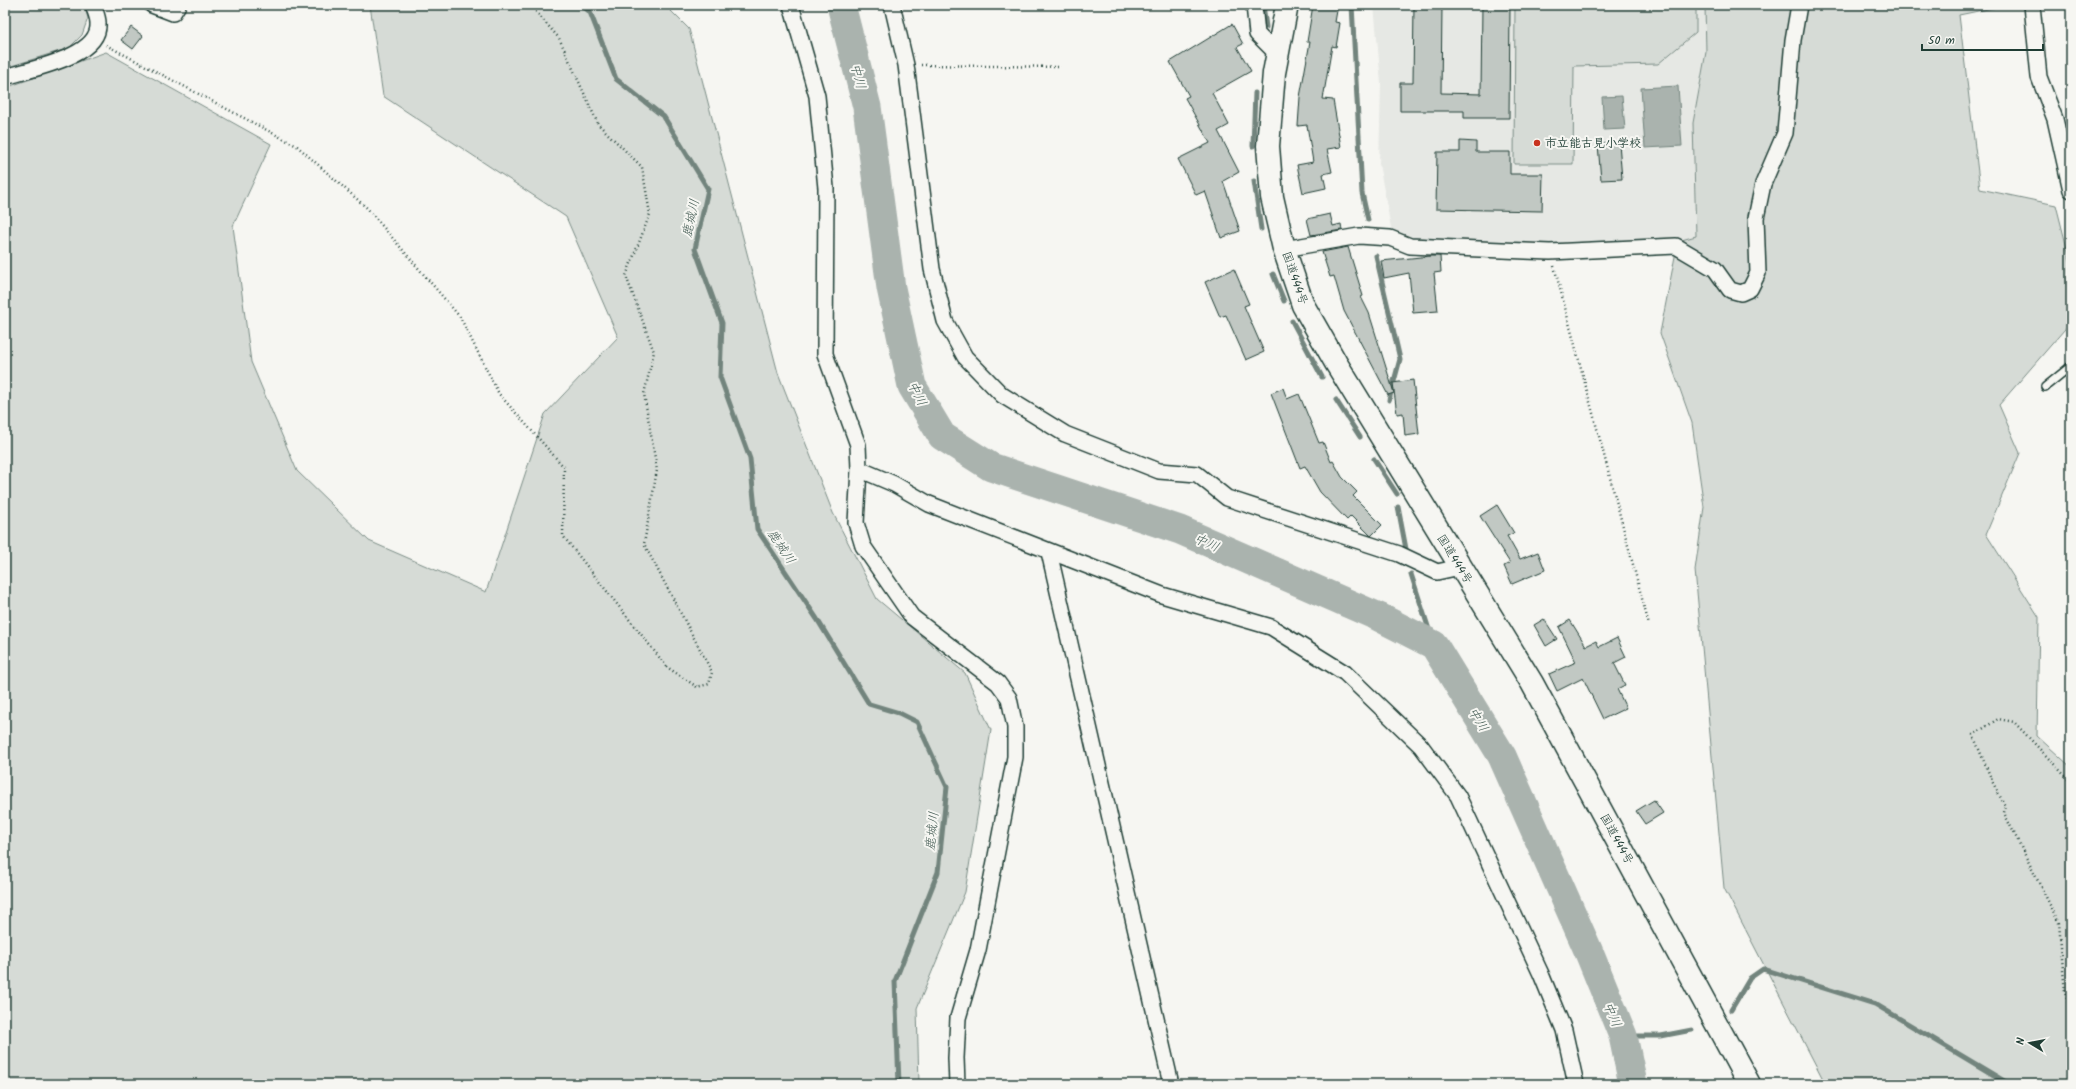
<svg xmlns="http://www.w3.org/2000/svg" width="2076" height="1089" font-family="Kalam,'Klee One',sans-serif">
<rect width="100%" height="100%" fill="#f6f6f2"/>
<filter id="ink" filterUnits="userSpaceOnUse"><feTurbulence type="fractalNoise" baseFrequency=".025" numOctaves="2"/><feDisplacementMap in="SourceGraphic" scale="8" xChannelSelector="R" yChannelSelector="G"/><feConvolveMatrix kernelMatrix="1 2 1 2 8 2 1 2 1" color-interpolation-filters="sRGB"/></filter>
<g filter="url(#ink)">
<path fill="#e6e8e4" d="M1374,5H1705L1706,52L1693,123L1696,236L1678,241L1559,249L1413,243L1392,233L1379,164L1381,83Z"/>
<g fill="#d6dbd6" stroke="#7a8c85">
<path d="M5,5H84L88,18L82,35L69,48L5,68Z"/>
<path d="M370,5H665L689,29L778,373L833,513L877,599L965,673L991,730L965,892L917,1008L919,1084H5V88L106,52L271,144L233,226L251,362L297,471L369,541L486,592L545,414L618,337L566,217L383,96Z"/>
<path d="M1515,5H1696V32L1658,64L1574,66L1573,164H1514Z"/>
<path d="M1705,5H2007L1959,15L1980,189L2056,205L2071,264V322L1999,405L2020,453L1986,534L2039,617L2037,736L2071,767V1084H1824L1823,1079L1724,888L1695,570L1704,507L1692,423L1660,333L1678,241L1696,236L1693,123L1706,52Z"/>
</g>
<g fill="#aab3ae" stroke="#72847d">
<path d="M1678,86L1682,146L1645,148L1641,88Z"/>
<path d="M1622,96L1625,129L1604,130L1602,97Z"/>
</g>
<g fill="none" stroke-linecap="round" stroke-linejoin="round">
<g stroke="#72847d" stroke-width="5">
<path d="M582,5L590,12L616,79L664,117L708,189L695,249L722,323L720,377L750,459L757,529L817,619L869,704L899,713L917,722L947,787L938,872L895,981L899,1084"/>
<path d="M1263,5L1266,27"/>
<path d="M1352,5L1362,193L1368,220"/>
<path d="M1253,146L1255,93"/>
<path d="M1254,181L1261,229"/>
<path d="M1376,256L1400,359L1389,400"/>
<path d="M1273,274L1284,301"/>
<path d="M1292,321L1322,377"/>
<path d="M1336,400L1360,437"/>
<path d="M1374,459L1397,494"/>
<path d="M1398,507L1406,549"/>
<path d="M1411,574L1434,645"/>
<path d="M1731,1010L1750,978L1763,969L1875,1004L2009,1084"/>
<path d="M1623,1036H1661L1692,1030"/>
</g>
<path stroke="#aab3ae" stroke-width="29" d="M841,5L867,107L891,288L912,386L942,436L991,467L1180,530L1379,617L1434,645L1502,756L1588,950L1623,1036L1633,1084"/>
</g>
<g fill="#c1c8c3" stroke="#1f3d34">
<path d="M1313,5H1338L1335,22L1340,23L1336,47L1332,46L1323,99L1333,100L1341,147L1327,149L1332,172L1323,174L1326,188L1303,193L1297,165L1313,162L1307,125L1298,126L1300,97L1310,42H1307Z"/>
<path d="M1414,5H1442L1441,93L1481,94L1482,5H1510L1509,118H1464V111H1400V83H1413Z"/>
<path d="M1232,24L1243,44L1237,47L1251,71L1212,93L1229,125L1218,131L1239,172L1223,181L1240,231L1221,238L1205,191L1196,195L1178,159L1210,143L1185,98L1189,96L1170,62Z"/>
<path d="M131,27L143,36L133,49L121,40Z"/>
<path d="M1460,141L1476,142V152H1510V174H1543L1542,211L1436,209L1437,152H1460Z"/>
<path d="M1619,143L1622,179L1601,180L1598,144Z"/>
<path d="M1330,214L1333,226L1341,224L1342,230L1311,235L1307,219Z"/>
<path d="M1348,247L1363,296L1361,297L1369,313L1394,393L1388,395L1344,311L1334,276L1330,277L1322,252Z"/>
<path d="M1431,256H1440L1441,272L1434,273L1438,311L1413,313L1409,273L1384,278L1381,261Z"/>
<path d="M1234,269L1249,304L1244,306L1264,352L1246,360L1226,315L1220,317L1205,282Z"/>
<path d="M1413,380L1419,434L1405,436L1403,413L1397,414L1393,383Z"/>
<path d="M1283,388L1287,399L1299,394L1319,443L1323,442L1331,462L1333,461L1342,477L1357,492L1353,496L1382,525L1371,536L1351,516L1347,520L1320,492L1305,466L1300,468L1271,393Z"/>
<path d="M1497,505L1514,533L1507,536L1520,559L1538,552L1545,570L1512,584L1504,566L1510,563L1480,516Z"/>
<path d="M1544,619L1557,639L1546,646L1534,625Z"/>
<path d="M1570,620L1586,646L1596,641L1599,647L1617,638L1626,657L1614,663L1625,685L1617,689L1626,708L1603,719L1583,678L1557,691L1549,674L1576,662L1559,627Z"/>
<path d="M1654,800L1663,813L1645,824L1636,811Z"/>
</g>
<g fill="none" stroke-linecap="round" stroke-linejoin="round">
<g stroke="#1f3d34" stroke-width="10">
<path id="lane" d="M2045,387L2071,366"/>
</g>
<g stroke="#1f3d34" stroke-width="18">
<g id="street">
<path d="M152,5L173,13L178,5"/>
<path d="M791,5L817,96L826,188L825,354L858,445L859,469L894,484L929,504L1162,595L1271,627L1345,673L1421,746L1458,796L1541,974L1564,1030L1576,1084"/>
<path d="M892,5L906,65L932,269L945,321L965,357L1002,395L1065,434L1159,471L1197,474L1227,498L1399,554L1437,572L1460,567"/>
<path d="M1254,5L1257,34L1277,54"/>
<path d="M2032,5L2039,77L2055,119L2071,190"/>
<path d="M5,77C30,69 101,57 98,23C98,17 95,11 93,5"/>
<path d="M1284,249L1359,236L1390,238L1410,246L1550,252L1676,246L1715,269L1730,290L1741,293L1750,289L1758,273L1756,218L1763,184L1785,133L1793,40L1799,5"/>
<path d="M859,469L856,523L863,546L912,617L998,683L1009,698L1015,727V757L978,950L958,1018L956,1058L957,1084"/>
<path d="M1049,552L1171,1084"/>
</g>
</g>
<g stroke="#1f3d34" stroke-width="25">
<path id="highway" d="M1287,5L1274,73L1268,146L1272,197L1284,249L1303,305L1336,363L1532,683L1749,1084"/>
</g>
<g stroke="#1f3d34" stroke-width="2.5" stroke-dasharray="1 3" stroke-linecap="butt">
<path d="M106,45L297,146L367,208L460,317L499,394L564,467L563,536L667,667L697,687L709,684L712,672L644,544L657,470L644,394L654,352L626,276L650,214L642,167L598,124L559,38L530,5"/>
<path d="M921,65L1061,67"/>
<path d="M1554,266L1649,625"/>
<path d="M2071,782L2014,722L1998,719L1973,735L1993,783L2005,806L2004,813L2059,923L2065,993L2071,1011"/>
</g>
<use href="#lane" stroke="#f6f6f2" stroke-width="7"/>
<use href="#street" stroke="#f6f6f2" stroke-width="15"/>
<use href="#highway" stroke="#f6f6f2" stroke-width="22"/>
</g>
</g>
<circle fill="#c8321e" stroke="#f6f6f2" stroke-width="1.5" cx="1537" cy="143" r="4"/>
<g text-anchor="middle" stroke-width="4" stroke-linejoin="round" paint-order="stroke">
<g font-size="12" font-weight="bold" fill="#1f3d34" stroke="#f6f6f2" text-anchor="start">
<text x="1545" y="147">市立能古見小学校</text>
</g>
<g font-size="12" fill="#1f3d34" stroke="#f6f6f2">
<text transform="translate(1295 278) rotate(71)" y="4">国道444号</text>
<text transform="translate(1455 559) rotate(58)" y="4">国道444号</text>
<text transform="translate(1617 839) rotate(61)" y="4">国道444号</text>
</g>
<g font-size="13" font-style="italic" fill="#425a52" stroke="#f6f6f2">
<text transform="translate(859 76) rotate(76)" y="5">中川</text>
<text transform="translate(690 218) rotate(-78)" y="5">鹿城川</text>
<text transform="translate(918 393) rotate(64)" y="5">中川</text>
<text transform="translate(1207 542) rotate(24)" y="5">中川</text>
<text transform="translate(782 546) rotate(56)" y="5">鹿城川</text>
<text transform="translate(1479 719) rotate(59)" y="5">中川</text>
<text transform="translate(931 831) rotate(-84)" y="5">鹿城川</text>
<text transform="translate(1613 1014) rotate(67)" y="5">中川</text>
</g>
</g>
<rect width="2076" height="1089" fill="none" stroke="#f6f6f2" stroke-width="20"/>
<rect x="10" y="10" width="2056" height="1069" fill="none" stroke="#1f3d34" stroke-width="1.5" filter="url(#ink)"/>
<g transform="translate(2030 1043) rotate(280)" stroke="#f6f6f2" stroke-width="3" paint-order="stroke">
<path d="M0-3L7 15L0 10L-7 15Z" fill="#1f3d34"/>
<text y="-6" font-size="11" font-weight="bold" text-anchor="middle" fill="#1f3d34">N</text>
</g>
<path d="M1922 44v6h121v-6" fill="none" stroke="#1f3d34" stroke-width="2"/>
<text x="1928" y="44" font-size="12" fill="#1f3d34" stroke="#f6f6f2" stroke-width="3" paint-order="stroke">50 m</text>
</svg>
